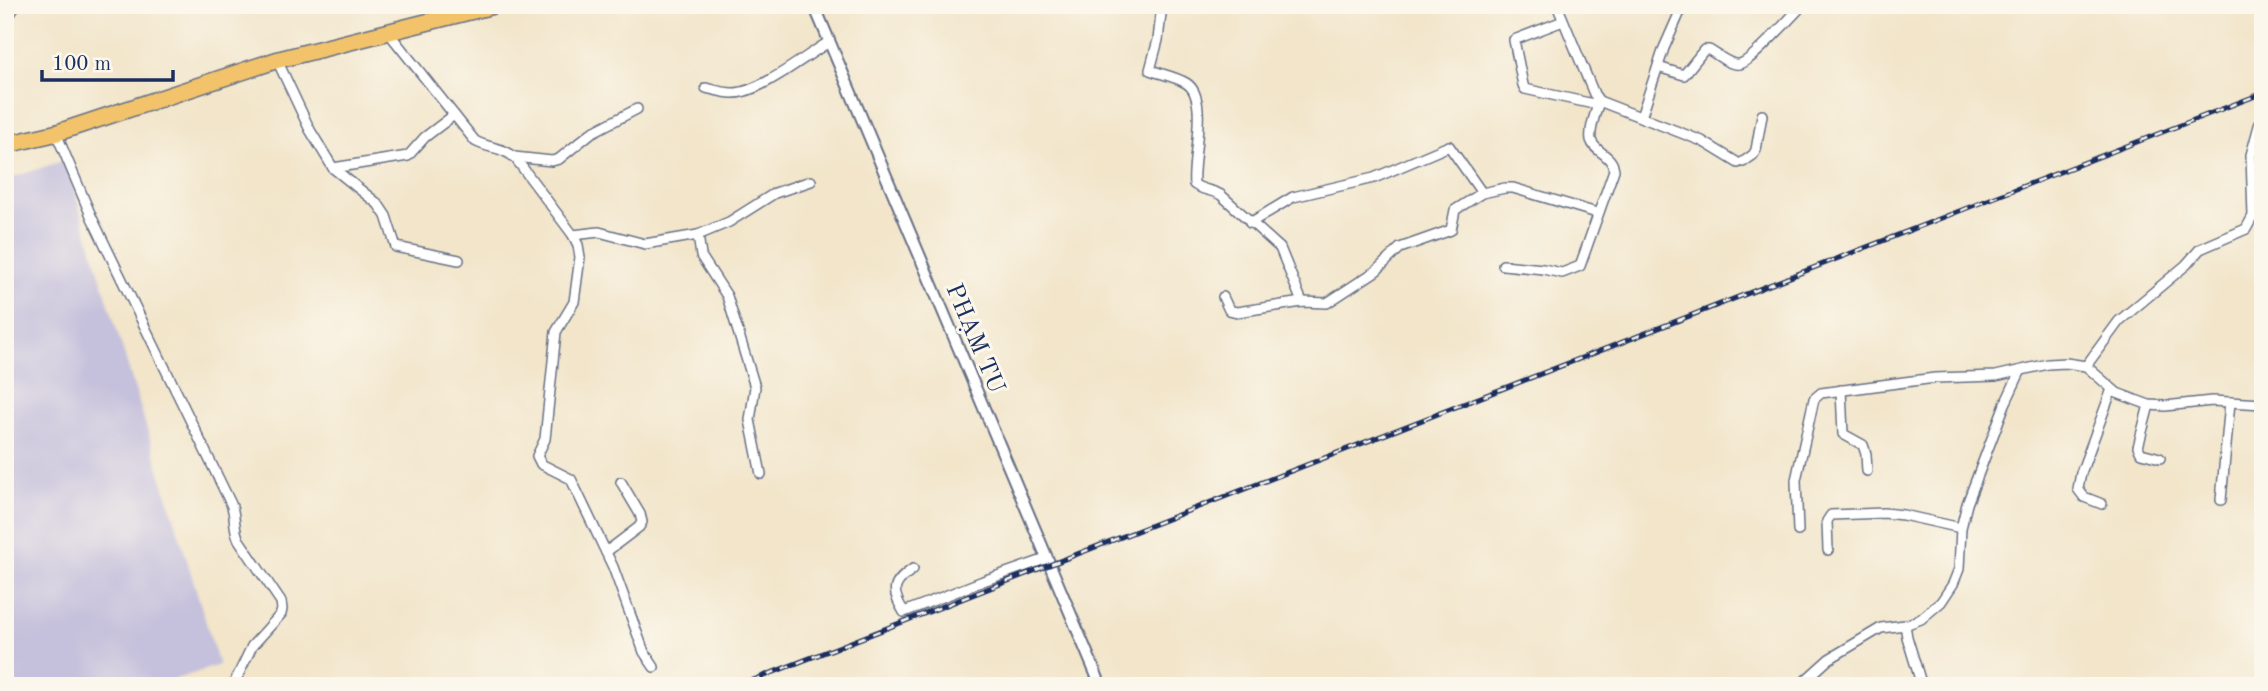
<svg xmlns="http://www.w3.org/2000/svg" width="2268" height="691" font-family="'Old Standard TT',serif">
<rect width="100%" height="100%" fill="#fbf7ec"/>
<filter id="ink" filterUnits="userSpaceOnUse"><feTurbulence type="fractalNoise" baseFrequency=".0143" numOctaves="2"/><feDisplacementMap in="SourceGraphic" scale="14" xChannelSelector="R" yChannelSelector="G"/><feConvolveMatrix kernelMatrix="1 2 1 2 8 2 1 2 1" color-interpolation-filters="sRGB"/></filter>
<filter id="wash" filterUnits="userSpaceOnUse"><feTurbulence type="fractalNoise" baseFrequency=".00686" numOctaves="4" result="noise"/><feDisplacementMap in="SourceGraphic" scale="28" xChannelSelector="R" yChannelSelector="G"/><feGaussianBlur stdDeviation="1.57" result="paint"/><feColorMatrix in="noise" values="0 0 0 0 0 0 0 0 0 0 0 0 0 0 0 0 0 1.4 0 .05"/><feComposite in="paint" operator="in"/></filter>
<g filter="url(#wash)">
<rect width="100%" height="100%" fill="#f2e5ca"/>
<path fill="#c5c0db" d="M65,160L219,665L155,686H5V180Z"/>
</g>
<g filter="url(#ink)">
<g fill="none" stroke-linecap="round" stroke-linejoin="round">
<g stroke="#666f84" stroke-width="12">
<g id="minor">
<path d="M1162,5L1158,40L1150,70C1161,74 1176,77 1186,83C1210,97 1191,160 1194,184C1200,190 1213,190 1221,195L1280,248L1302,302"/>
<path d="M1557,5L1594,94L1599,101L1702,141L1738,163"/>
<path d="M5,21L16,5"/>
<path d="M1563,21L1514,40L1523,85L1525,89L1598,105"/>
<path d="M388,32L475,141C489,149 505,147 516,159L573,235L578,245L580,257L574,302L556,332L545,439L537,456L541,464L571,479L613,567L644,652L654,667"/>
<path d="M277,60L310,130L333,168L378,204L386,216L396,247L459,260"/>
<path d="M1658,67L1684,75L1704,50H1709C1717,54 1730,66 1739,64C1750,63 1788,20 1798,10L1800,5"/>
<path d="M706,88C714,90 724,93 733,93C760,93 805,56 829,42"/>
<path d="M1641,117L1664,48L1683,5"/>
<path d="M56,133L92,218L231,504C236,516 233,529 239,540L281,602L282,609L281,614L252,646L233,686"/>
<path d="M514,157L552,161L559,159L591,133L637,109"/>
<path d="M1743,162L1753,155L1756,150L1762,115"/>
<path d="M333,168L408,156L425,137L454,115"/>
<path d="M1250,223L1293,197L1374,178L1449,146L1482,193"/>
<path d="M573,235L599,232L645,244L698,235L729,222L775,193L811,181"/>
<path d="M698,235L701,256L727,296L755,387L750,420L761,474"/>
<path d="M1503,265L1543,269L1562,273L1580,266L1614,170C1612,154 1595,153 1591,140C1589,129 1596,112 1599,101"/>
<path d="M1223,297L1229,310L1237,312L1302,302L1327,303L1376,271L1400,248L1451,230L1455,210L1482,193L1505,188H1513L1597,213"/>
<path d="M2086,366L2119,321L2186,265L2200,249L2246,229L2253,216L2251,155L2263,111"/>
<path d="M1841,390L1843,434L1863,445L1866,454L1867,471"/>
<path d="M2149,405L2138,447L2141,453L2160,458"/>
<path d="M2221,500L2230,402"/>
<path d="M2102,504L2084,497L2078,489L2081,473L2112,389"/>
<path d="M1798,531L1796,480L1814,399L1821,393L1935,378L1996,376L2048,364L2066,363L2086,366L2117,393L2149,405L2165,406L2212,401L2263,404"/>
<path d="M1828,550L1827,521L1831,515L1884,513L1903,515L1961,528"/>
<path d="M606,552L639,527L642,522L640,514L621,482"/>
<path d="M913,569C893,583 890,590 904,612L983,581L1046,559"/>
<path d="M1799,686L1829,659L1881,628L1905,625"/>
<path d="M1922,686L1907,637L1905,625L1921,619L1941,602L1953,584L1959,569L1961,528L1967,504L2005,404L2020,372"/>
</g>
</g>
<g stroke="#666f84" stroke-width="14">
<path id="tertiary" d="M814,5L1101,686"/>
</g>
<g stroke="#666f84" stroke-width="19">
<path id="trunk" d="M5,145L56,133L277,60L495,5"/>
</g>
<use href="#minor" stroke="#fff" stroke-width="9"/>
<use href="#tertiary" stroke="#fff" stroke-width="10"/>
<use href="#trunk" stroke="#f2c36a" stroke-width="16"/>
<g stroke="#1b2f5e" stroke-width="5">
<path id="rail" d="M738,686L2263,93"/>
</g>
<use href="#rail" stroke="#fbf7ec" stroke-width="2.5" stroke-dasharray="8" stroke-linecap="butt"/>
</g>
</g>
<g text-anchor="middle" stroke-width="6" stroke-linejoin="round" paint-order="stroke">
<g font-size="24" fill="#1b2f5e" stroke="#fbf7ec">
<text transform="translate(976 338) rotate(67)" y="8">PHẠM TU</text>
</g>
</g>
<rect width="2268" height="691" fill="none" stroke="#fbf7ec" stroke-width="28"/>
<path d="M42 70v10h131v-10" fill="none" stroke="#1b2f5e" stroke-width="3.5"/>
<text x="52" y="70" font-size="21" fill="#1b2f5e" stroke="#fbf7ec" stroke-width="5" paint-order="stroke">100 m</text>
</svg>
